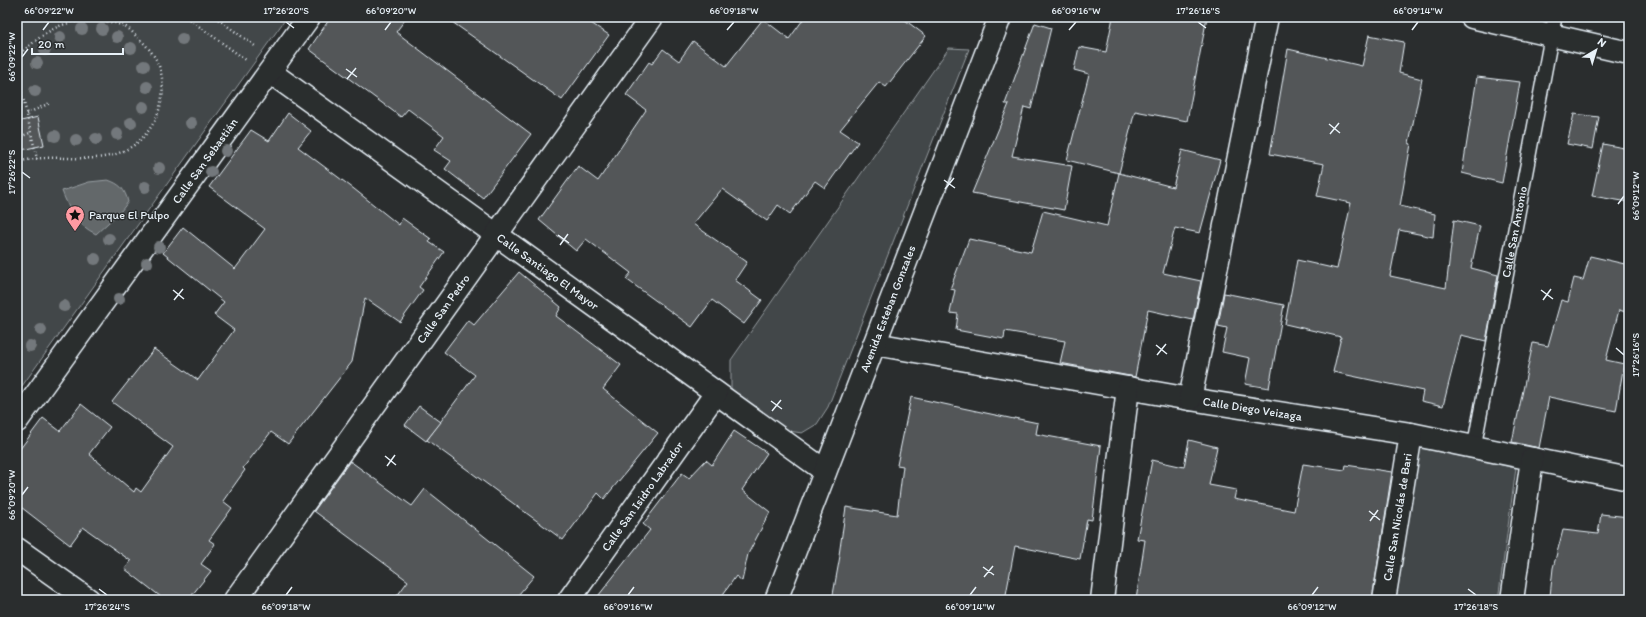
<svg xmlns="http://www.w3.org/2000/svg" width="1646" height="617" font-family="Itim,sans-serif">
<rect width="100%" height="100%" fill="#2a2d2e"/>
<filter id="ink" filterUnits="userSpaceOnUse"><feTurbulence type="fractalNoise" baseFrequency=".025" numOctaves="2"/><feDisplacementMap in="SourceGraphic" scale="8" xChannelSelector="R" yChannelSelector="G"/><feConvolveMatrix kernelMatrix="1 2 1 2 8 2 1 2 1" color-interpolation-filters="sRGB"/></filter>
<g filter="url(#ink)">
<g fill="#424648" stroke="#959ca0">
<path d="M17,17H287L17,393Z"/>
<path d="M949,48L969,49L828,407L817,424L802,433L789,431L731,391V360Z"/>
<path d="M1417,447L1516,468L1498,600H1392Z"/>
</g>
<path fill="#63686b" stroke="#989fa3" d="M108,180C120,184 125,189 128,202L121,211L96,234C77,225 69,210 62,191L89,182Z"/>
<g fill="#535759" stroke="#e8f1f8">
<path d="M331,17H407L396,32L531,134L483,198L445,169L451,161L434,150L444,136L408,109L401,117L309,49Z"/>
<path d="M445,17H582L609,35L562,100Z"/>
<path d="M805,17H901L926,36L886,87L879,82L840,130L858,142L825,188L815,181L790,214L778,205L767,221L722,189L693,224L747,262L735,280L762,300L744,324L712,300L692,327L626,279L631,273L586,239L576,251L539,220L578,166L598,181L646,110L626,95L649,62L652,64L663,49L679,61L693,41L726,66L763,19L789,39Z"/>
<path d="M1113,17H1207L1187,121L1135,111L1119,173L1067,160L1089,74L1074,70L1079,47L1106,52Z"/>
<path d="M1035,23L1051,28L1031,109L1024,107L1012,156L1072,166L1064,210L972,193L1009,104H1005Z"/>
<path d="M1369,35L1404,42L1399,73L1422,79L1409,143L1411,144L1400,206L1435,214L1433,237L1399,230L1390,276L1446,288L1454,220L1480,226L1471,268L1498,275L1486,341L1461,335L1443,406L1421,401L1423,391L1333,372L1341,337L1285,324L1297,260L1337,269L1351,203L1317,196L1324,164L1270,154L1288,49L1362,66Z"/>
<path d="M1477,77L1520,82L1502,183L1462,173Z"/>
<path d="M288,113L311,131L298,147L354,189L399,225L402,218L431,239L429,242L444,252L419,287L423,290L400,322L365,298L352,362L288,444L271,432L243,468L245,470L223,501L232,508L209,540L215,544L201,564L211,571L188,600H165L125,569L131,561L83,527L70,545L17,504V453L43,418L60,431L81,404L110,427L89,454L134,492L136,488L141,492L173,447L112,402L154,349L198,380L234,330L214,315L224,302L163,253L183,227L235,269L265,229L209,187L251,130L269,141Z"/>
<path d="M1574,114L1599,117L1593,149L1567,144Z"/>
<path d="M38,117L44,145L17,151V122Z"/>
<path d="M1603,144L1629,149V202L1592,196Z"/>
<path d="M1182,150L1220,160L1200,233L1175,228L1163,273L1201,281L1193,320L1148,310L1135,377L1060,363L1065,341L1005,331L1004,339L956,330L958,314L950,313L955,290L950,289L969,239L1031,252L1043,211L1107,226L1119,173L1173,187Z"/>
<path d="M1590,256L1629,265V313L1619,310L1606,360L1624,364L1616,411L1549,397L1539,448L1512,442L1533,343L1548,346L1561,300L1568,302L1574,278L1583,280Z"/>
<path d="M519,272L561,307L556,316L621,365L603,389L658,433L604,499L598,493L563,540L427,440L475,375L444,352L468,320L474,325Z"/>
<path d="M1224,293L1284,305L1269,388L1245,384L1250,358L1222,352L1227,328L1218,326Z"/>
<path d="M911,397L1014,419V418L1038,423L1036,434L1101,446L1092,520L1087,519L1080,559L1015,546L1005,600H832L840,556L839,555L846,507L897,515L903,466L897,465Z"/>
<path d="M419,406L441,422L426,441L405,425Z"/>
<path d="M734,431L767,453L742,490L770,512L748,554L742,581L736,576L719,600H595L650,530L643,524L682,473L689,478L706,460L712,465Z"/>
<path d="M1189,440L1217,447L1209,485L1236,490L1234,499L1294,511L1303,464L1345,470L1346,465L1392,472L1372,600H1136L1145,540L1137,539L1152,460L1184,467Z"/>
<path d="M350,461L412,506L425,489L534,576L514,600H394L408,581L314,511Z"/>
<path d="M1601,514L1629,517V600H1567L1550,596L1553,568L1563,530L1598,534Z"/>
</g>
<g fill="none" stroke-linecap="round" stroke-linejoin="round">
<g stroke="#e8f1f8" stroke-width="16">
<g id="lane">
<path id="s1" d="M1474,447L1555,17"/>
</g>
</g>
<g stroke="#e8f1f8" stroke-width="25">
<g id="street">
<path d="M1472,17L1629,53"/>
<path id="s2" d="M270,72L825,471"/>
<path id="s3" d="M875,344L1190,399L1411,434L1629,479"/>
<path d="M1190,399L1267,17"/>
<path id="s4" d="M17,421L309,17"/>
<path d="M17,549L89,600"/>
<path id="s5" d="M235,600L652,17"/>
<path id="s6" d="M569,600L716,393"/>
<path d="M1102,600L1128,388"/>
<path id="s7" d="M1384,600L1411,434"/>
<path d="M1512,600L1532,459"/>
</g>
</g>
<g stroke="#e8f1f8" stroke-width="25">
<g id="secondary">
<path id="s8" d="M776,600L1000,17"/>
</g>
</g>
<g stroke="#e8f1f8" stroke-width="2.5" stroke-dasharray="1 3" stroke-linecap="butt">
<path d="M186,17L246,60"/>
<path d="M215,17L255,46"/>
<path d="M17,56C30,45 46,31 62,25C82,19 104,18 124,26C129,28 134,34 138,38C147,45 157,58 160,69C168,96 157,129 134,145C102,167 69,154 34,159C29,160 22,160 17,163"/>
<path d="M17,77L24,102L37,159"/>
<path d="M26,114L50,103"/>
<path d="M17,138L30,133"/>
</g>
<use href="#lane" stroke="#2a2d2e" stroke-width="13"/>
<use href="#street" stroke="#2a2d2e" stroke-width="22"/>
<use href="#secondary" stroke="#2a2d2e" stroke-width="22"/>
</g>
<g fill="#73787b">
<circle cx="82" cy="29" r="6"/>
<circle cx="102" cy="29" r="6"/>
<circle cx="60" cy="37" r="6"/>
<circle cx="117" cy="37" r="6"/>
<circle cx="182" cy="39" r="6"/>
<circle cx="131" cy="48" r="6"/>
<circle cx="45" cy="50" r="6"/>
<circle cx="37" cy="63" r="6"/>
<circle cx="144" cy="66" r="6"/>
<circle cx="147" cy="87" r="6"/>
<circle cx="35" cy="91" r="6"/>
<circle cx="143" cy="107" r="6"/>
<circle cx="131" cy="123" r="6"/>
<circle cx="191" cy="123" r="6"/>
<circle cx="117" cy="134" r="6"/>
<circle cx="55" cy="136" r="6"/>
<circle cx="96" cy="139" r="6"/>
<circle cx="76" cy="140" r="6"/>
<circle cx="226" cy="151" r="6"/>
<circle cx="159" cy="168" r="6"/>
<circle cx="211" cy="172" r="6"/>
<circle cx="145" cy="187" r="6"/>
<circle cx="109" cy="239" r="6"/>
<circle cx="159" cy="247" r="6"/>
<circle cx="95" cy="259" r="6"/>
<circle cx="147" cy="263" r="6"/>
<circle cx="119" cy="299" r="6"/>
<circle cx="64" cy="306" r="6"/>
<circle cx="41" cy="330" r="6"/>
<circle cx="30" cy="346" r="6"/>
</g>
</g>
<path fill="none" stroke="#e8f1f8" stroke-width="1.5" d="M286,22L294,28M1198,22L1206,28M43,30L49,22M385,30L391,22M727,30L734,22M1069,30L1076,22M1412,30L1418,22M22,57L28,49M346,69L357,77M347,79L356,68M1329,124L1340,133M1330,134L1339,123M22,172L30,178M944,180L955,188M945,189L954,178M1618,204L1624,196M558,235L569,243M560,245L568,234M173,290L184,299M1541,290L1553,299M174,300L183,289M1543,300L1551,289M1156,345L1167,354M1616,348L1624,355M1157,355L1166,344M771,401L782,409M772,411L781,400M385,456L396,465M387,466L395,455M22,495L28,487M1369,511L1380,520M1370,521L1378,510M983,567L994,575M984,577L993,566M99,589L107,595M1468,589L1476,595M286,595L292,587M628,595L634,587M970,595L976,587M1312,595L1318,587"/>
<defs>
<g id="sight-pin" transform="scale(1)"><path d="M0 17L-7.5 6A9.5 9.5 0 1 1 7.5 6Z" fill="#ff9aa2" stroke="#2a2d2e"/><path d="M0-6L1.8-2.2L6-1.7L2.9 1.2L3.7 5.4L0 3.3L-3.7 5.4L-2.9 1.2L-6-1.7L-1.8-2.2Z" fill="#111"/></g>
</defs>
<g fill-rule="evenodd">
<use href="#sight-pin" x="75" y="215"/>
</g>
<g text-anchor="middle" stroke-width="3" stroke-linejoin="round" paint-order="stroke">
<g font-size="12" fill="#e8f1f8" stroke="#2a2d2e">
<text dy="4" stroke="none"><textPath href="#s4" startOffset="321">Calle San Sebastián</textPath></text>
<text dy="4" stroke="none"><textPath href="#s1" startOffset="219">Calle San Antonio</textPath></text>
<text dy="4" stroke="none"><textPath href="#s2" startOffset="342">Calle Santiago El Mayor</textPath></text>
<text dy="4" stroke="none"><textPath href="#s5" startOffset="358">Calle San Pedro</textPath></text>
<text dy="4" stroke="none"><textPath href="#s8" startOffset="312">Avenida Esteban Gonzales</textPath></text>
<text dy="4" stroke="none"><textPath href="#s3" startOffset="383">Calle Diego Veizaga</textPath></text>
<text dy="4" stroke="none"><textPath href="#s6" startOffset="127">Calle San Isidro Labrador</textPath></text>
<text dy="4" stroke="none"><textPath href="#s7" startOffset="84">Calle San Nicolás de Bari</textPath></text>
</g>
<g font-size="12" fill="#e8f1f8" stroke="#2a2d2e" text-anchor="start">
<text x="89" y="219">Parque El Pulpo</text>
</g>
</g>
<rect width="1646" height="617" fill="none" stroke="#2a2d2e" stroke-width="44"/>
<g transform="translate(1596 50) rotate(38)" stroke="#2a2d2e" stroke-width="3" paint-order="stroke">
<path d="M0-3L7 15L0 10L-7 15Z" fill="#e8f1f8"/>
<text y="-6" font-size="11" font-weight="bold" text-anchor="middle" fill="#e8f1f8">N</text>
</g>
<path d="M32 48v6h91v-6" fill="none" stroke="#e8f1f8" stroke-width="2"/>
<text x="38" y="48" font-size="12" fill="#e8f1f8" stroke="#2a2d2e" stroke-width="3" paint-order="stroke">20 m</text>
<rect x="22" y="22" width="1602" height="573" fill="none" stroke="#e8f1f8" stroke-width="1.5"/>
<g font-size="10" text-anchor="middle" fill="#e8f1f8">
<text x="49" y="14">66°09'22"W</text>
<text x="286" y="14">17°26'20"S</text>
<text x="391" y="14">66°09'20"W</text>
<text x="734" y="14">66°09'18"W</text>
<text x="1076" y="14">66°09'16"W</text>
<text x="1198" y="14">17°26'16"S</text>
<text x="1418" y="14">66°09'14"W</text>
<text transform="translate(11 57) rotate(-90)" y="4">66°09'22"W</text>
<text transform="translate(11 172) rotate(-90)" y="4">17°26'22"S</text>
<text transform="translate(1635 196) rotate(-90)" y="4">66°09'12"W</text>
<text transform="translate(1635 355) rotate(-90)" y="4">17°26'16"S</text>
<text transform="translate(11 495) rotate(-90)" y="4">66°09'20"W</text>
<text x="107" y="610">17°26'24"S</text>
<text x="286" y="610">66°09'18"W</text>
<text x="628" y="610">66°09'16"W</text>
<text x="970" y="610">66°09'14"W</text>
<text x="1312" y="610">66°09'12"W</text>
<text x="1476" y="610">17°26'18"S</text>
</g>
</svg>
